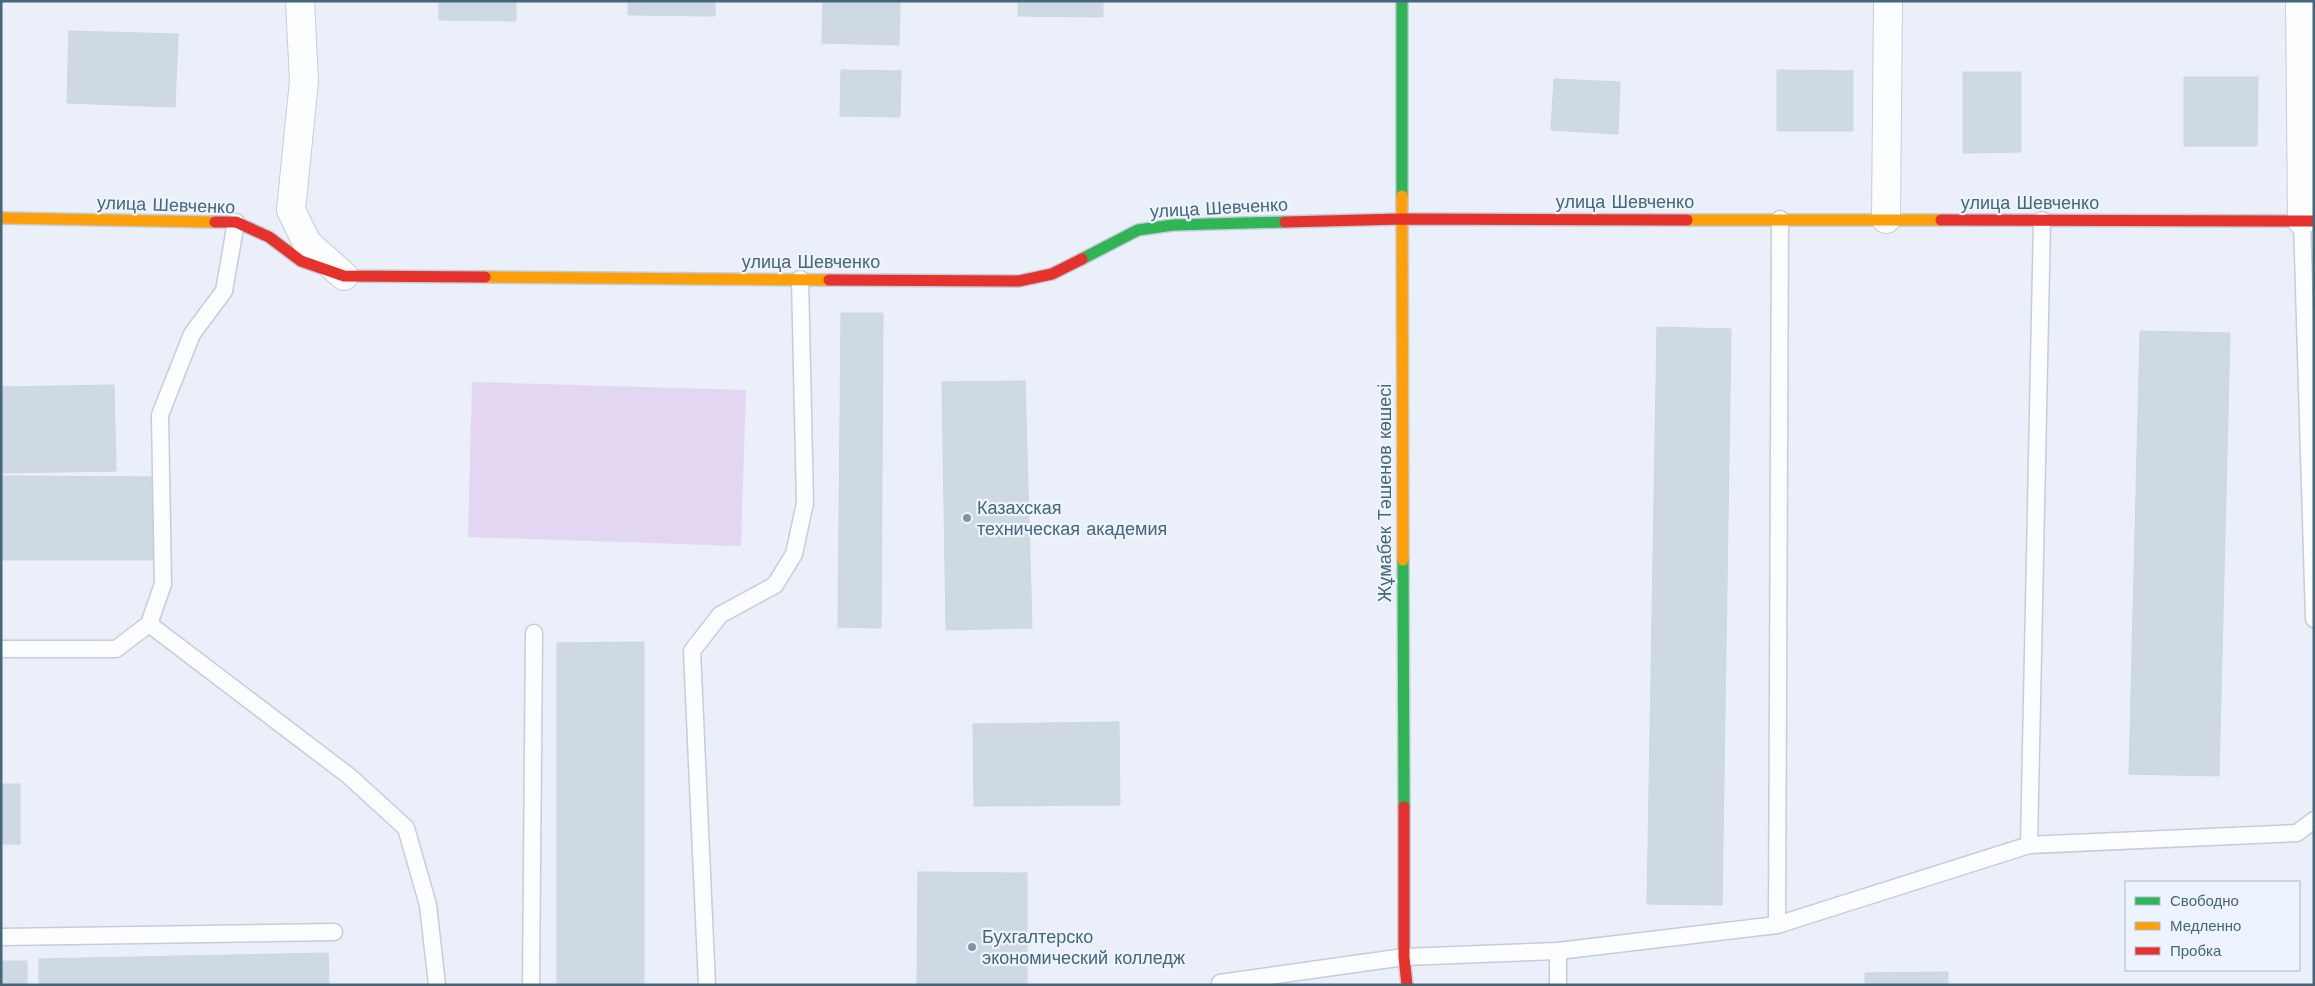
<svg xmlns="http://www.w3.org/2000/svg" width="2315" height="986" font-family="'Work Sans',sans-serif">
<rect width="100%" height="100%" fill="#eaeff9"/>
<path fill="#e3d6f3" d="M472,382L746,390L741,546L468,537Z"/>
<g fill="#ced9e4" stroke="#ccd7e2">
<path d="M439,1H516V21L439,20Z"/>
<path d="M628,1H715V16L628,15Z"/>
<path d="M823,1H900L899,45L822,43Z"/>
<path d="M1018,1H1103V17L1018,16Z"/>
<path d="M69,31L178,34L175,107L67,103Z"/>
<path d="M841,70L901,71L900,117L840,116Z"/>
<path d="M1777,70L1853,71V131H1777Z"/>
<path d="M1963,72H2021V152L1963,153Z"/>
<path d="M2184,77H2258L2257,146H2184Z"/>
<path d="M1554,79L1620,82L1618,134L1551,130Z"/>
<path d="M841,313H883L881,628L838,627Z"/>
<path d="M1657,327L1731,329L1722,905L1647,904Z"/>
<path d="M2140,331L2230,333L2219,776L2129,774Z"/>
<path d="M1025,381L1032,628L946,630L942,382Z"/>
<path d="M114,385L116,471L1,473V387Z"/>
<path d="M1,476L153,477V560H1Z"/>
<path d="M644,642V985H557V643Z"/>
<path d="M1119,722L1120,805L974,806L973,724Z"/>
<rect x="1" y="784" width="19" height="60"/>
<path d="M918,872L1027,873V985H917Z"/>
<path d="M328,953L329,985H39V959Z"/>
<rect x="1" y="961" width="26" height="24"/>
<path d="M1948,972V985H1865V973Z"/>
</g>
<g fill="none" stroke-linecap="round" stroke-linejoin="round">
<g stroke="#c4ced8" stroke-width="19">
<g id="lane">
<path d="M2302,221L2314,619"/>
<path d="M149,624L349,776L406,828L428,905L437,985"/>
<path d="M1,649H116L149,624L163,584L160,415L192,334L224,291L236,222"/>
<path d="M2029,845L2042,220"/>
<path d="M1777,925L1780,219"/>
<path d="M1,937L334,932"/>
<path d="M1220,983L1404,957L1558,951L1777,925L2029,845L2297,833L2314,820"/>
<path d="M531,985L534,633"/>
<path d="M707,985L692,651L720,615L775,585L794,554L805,503L800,279"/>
<path d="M1558,985V951"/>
</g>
</g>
<g stroke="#c4ced8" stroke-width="30">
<g id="street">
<path d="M300,1L304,81L291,210L307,243L344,276"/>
<path d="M2300,1L2302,221"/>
<path d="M1886,219L1888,1"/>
</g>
</g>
<g stroke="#c2cdd8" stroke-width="14">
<g id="fast">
<path d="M1402,1V196"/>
<path d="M1082,259L1138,230L1173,225L1285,222"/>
<path d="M1403,560L1404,807"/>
</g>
</g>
<g stroke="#c2cdd8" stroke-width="14">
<g id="slow">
<path d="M1402,196L1403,560"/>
<path d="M1,218L215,222"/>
<path d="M1687,220H1941"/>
<path d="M485,277L829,280"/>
</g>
</g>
<g stroke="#c2cdd8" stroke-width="14">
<g id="jam">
<path d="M1941,220L2314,221"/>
<path d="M215,222H236L269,237L301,261L344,276L485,277"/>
<path d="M1285,222L1401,219L1687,220"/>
<path d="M829,280L1019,281L1052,274L1082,259"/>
<path d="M1404,807V957L1407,985"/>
</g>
</g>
<use href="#lane" stroke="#fcfdfe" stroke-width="16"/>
<use href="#street" stroke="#fcfdfe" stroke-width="28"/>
<use href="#fast" stroke="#30b455" stroke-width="11"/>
<use href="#slow" stroke="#ff9f0a" stroke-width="11"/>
<use href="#jam" stroke="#e5322d" stroke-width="11"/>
</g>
<g fill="#7f96a6" stroke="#edf3ff" stroke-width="2">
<circle cx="967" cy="518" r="5"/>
<circle cx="972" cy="947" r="5"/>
</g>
<g text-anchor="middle" stroke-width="4.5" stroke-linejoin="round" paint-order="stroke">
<g font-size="18" fill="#46667a" stroke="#edf3ff">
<text x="1625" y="208">улица Шевченко</text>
<text x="2030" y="209">улица Шевченко</text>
<text transform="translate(166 205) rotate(2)" y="6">улица Шевченко</text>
<text transform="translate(1219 208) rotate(-3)" y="6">улица Шевченко</text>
<text x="811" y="268">улица Шевченко</text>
<text transform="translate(1385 493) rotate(-90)" y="6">Жұмабек Тәшенов көшесі</text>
</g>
<g font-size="18" fill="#46667a" stroke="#edf3ff" text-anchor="start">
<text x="977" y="514">Казахская<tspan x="977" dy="21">техническая академия</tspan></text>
<text x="982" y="943">Бухгалтерско<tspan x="982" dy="21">экономический колледж</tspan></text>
</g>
</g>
<rect width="2315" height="986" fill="none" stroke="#46667a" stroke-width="5"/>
<rect x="2125" y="881" width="175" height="90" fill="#edf3ff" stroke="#aabbca"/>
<rect x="2135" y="897" width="25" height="8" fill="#30b455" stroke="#aabbca"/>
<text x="2170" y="906" font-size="15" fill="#46667a">Свободно</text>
<rect x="2135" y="922" width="25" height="8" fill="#ff9f0a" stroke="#aabbca"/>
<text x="2170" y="931" font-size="15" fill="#46667a">Медленно</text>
<rect x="2135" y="947" width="25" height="8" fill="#e5322d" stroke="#aabbca"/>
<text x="2170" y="956" font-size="15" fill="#46667a">Пробка</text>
</svg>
